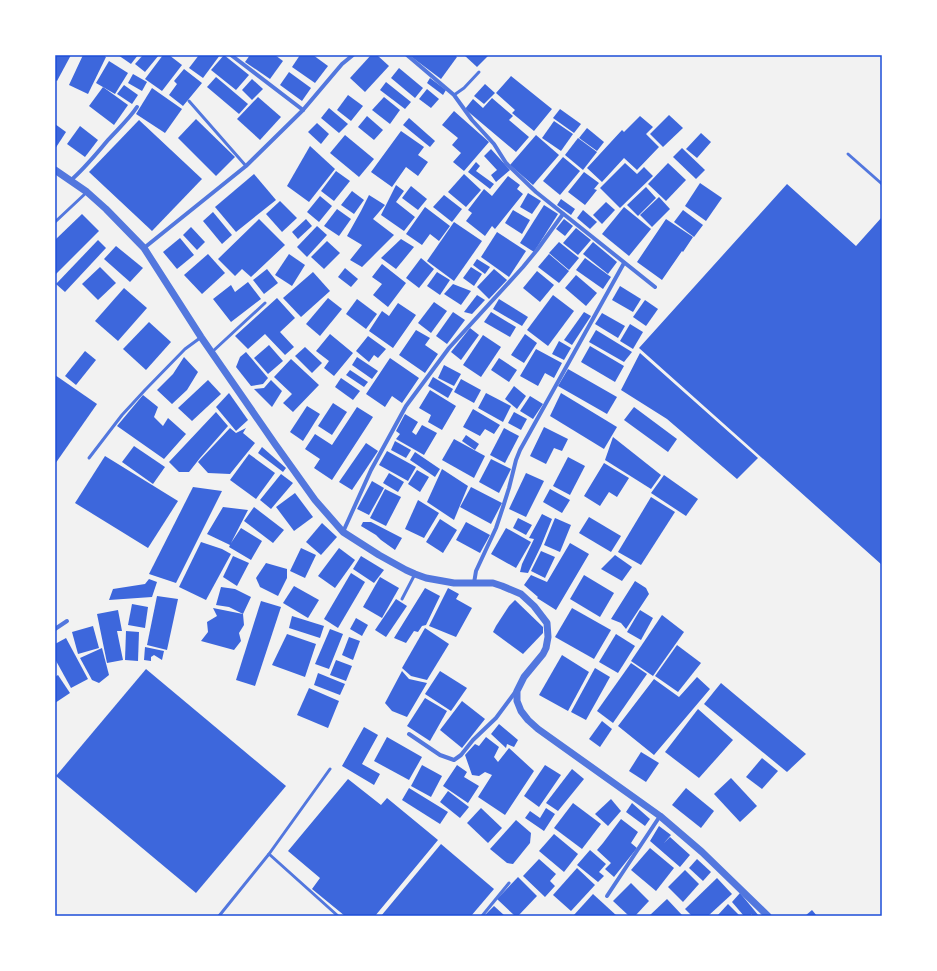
<svg xmlns="http://www.w3.org/2000/svg" width="937" height="971" font-family="Georgia,serif">
<rect width="100%" height="100%" fill="#f2f2f2"/>
<g fill="#3d67dc">
<path d="M55,55H71L57,81L55,80Z"/>
<path d="M83,55H103L106,57L88,94L69,85Z"/>
<path d="M118,55H138L131,64Z"/>
<path d="M143,55H159L145,72L135,64Z"/>
<path d="M163,55H169L182,65L162,91L145,79Z"/>
<path d="M199,55H220L203,78L189,68Z"/>
<path d="M224,55L249,75L236,90L211,70Z"/>
<path d="M250,55H275L283,61L270,79L245,62Z"/>
<path d="M300,55H313L328,66L315,83L292,67Z"/>
<path d="M371,55H377L389,66L365,92L350,78Z"/>
<path d="M409,55H455L457,57L441,79Z"/>
<path d="M464,55H489L477,67Z"/>
<path d="M109,61L128,73L115,94L96,83Z"/>
<path d="M399,68L423,88L415,98L391,78Z"/>
<path d="M184,69L202,83L183,106L169,95L177,84L174,81Z"/>
<path d="M289,72L311,88L302,101L280,85Z"/>
<path d="M133,74L147,82L142,91L128,83Z"/>
<path d="M511,76L552,109L534,131L512,113L515,110L496,93Z"/>
<path d="M216,77L248,104L239,114L207,87Z"/>
<path d="M430,78L446,90L443,95L427,83Z"/>
<path d="M252,79L263,89L252,100L242,90Z"/>
<path d="M386,82L411,102L405,109L380,90Z"/>
<path d="M485,84L495,93L484,104L474,96Z"/>
<path d="M124,85L138,95L132,104L117,94Z"/>
<path d="M103,87L128,105L114,125L89,106Z"/>
<path d="M152,88L182,109L165,133L136,114Z"/>
<path d="M427,89L439,99L431,108L419,99Z"/>
<path d="M348,95L363,106L351,121L337,110Z"/>
<path d="M258,97L281,117L260,140L237,119Z"/>
<path d="M384,97L400,110L390,124L372,110Z"/>
<path d="M492,98L513,116L509,120L529,137L516,152L465,109L473,99L483,108Z"/>
<path d="M329,108L348,124L339,133L321,118Z"/>
<path d="M560,109L581,124L574,133L553,118Z"/>
<path d="M454,111L489,142L464,171L453,162L461,153L452,145L458,138L442,125Z"/>
<path d="M669,115L683,128L663,147L650,134Z"/>
<path d="M367,116L383,130L374,140L358,127Z"/>
<path d="M640,116L653,127L646,134L659,147L637,170L624,158L602,182L587,168L622,130L624,132Z"/>
<path d="M409,118L435,141L430,147L403,125Z"/>
<path d="M196,119L235,157L216,176L178,138Z"/>
<path d="M139,120L202,179L152,231L89,172Z"/>
<path d="M554,121L573,134L561,151L542,138Z"/>
<path d="M317,123L329,134L321,144L308,132Z"/>
<path d="M55,124L66,132L55,149Z"/>
<path d="M80,126L98,140L85,157L67,144Z"/>
<path d="M587,128L604,142L597,151L579,138Z"/>
<path d="M401,131L424,147L418,155L428,162L418,176L406,167L392,187L371,172Z"/>
<path d="M701,133L711,142L697,158L686,149Z"/>
<path d="M345,135L374,159L359,177L330,153Z"/>
<path d="M536,135L559,155L533,185L510,165Z"/>
<path d="M578,138L597,152L583,170L565,155Z"/>
<path d="M310,146L335,169L309,202L287,186Z"/>
<path d="M682,148L705,170L696,179L673,157Z"/>
<path d="M491,149L510,170L496,182L491,175L497,170L484,156Z"/>
<path d="M563,157L580,171L560,195L543,181Z"/>
<path d="M476,162L480,166L476,171L494,184L490,189L468,172Z"/>
<path d="M625,163L637,174L644,167L653,176L620,208L600,188Z"/>
<path d="M668,163L686,180L666,201L648,184Z"/>
<path d="M336,171L350,181L334,201L321,191Z"/>
<path d="M584,172L599,183L594,189L597,190L585,205L568,192Z"/>
<path d="M254,174L276,200L236,232L215,207Z"/>
<path d="M464,174L481,190L466,207L448,192Z"/>
<path d="M508,176L520,185L517,189L523,194L495,229L492,226L485,236L466,221L472,213L468,210L484,189L492,196Z"/>
<path d="M700,183L722,198L706,221L685,206Z"/>
<path d="M787,184L856,246L882,217V565L639,348Z"/>
<path d="M396,185L404,191L396,202L415,217L404,231L381,215Z"/>
<path d="M411,186L427,199L418,210L402,198Z"/>
<path d="M646,187L656,198L638,216L627,205Z"/>
<path d="M352,191L364,200L354,214L341,205Z"/>
<path d="M528,193L541,201L532,214L520,207Z"/>
<path d="M369,195L385,205L373,219L394,235L362,267L350,260L362,245L347,236L361,211Z"/>
<path d="M444,195L462,209L452,222L433,207Z"/>
<path d="M320,196L332,206L319,222L307,212Z"/>
<path d="M659,197L670,209L652,227L640,215Z"/>
<path d="M561,199L575,209L571,215L557,205Z"/>
<path d="M280,201L297,218L282,232L266,214Z"/>
<path d="M606,202L615,210L602,224L593,215Z"/>
<path d="M544,205L558,214L534,252L520,243Z"/>
<path d="M425,207L450,226L439,241L430,234L422,245L406,234Z"/>
<path d="M624,207L651,229L629,256L602,234Z"/>
<path d="M337,209L351,219L339,236L324,226Z"/>
<path d="M513,210L530,220L522,234L505,223Z"/>
<path d="M583,210L597,222L590,229L577,218Z"/>
<path d="M683,210L703,225L694,237L674,222Z"/>
<path d="M213,212L232,235L222,244L203,221Z"/>
<path d="M82,214L99,231L55,275V240Z"/>
<path d="M259,219L285,245L251,277L242,269L235,276L218,259Z"/>
<path d="M306,219L312,226L298,239L292,232Z"/>
<path d="M564,219L573,226L565,236L556,229Z"/>
<path d="M666,219L693,237L683,252L682,251L662,280L637,262Z"/>
<path d="M454,222L482,241L454,281L427,261Z"/>
<path d="M317,226L327,235L307,257L297,247Z"/>
<path d="M191,227L205,242L197,250L183,235Z"/>
<path d="M576,228L591,240L578,255L563,243Z"/>
<path d="M497,232L526,251L509,277L481,257Z"/>
<path d="M180,238L194,255L177,269L163,252Z"/>
<path d="M401,239L414,247L396,269L381,258Z"/>
<path d="M98,240L106,248L65,292L56,284Z"/>
<path d="M327,241L340,253L324,269L311,257Z"/>
<path d="M559,242L579,258L569,270L549,253Z"/>
<path d="M593,242L617,262L608,274L583,254Z"/>
<path d="M116,246L143,268L130,282L104,259Z"/>
<path d="M208,254L225,273L202,294L184,275Z"/>
<path d="M289,254L305,265L292,286L275,275Z"/>
<path d="M549,254L569,271L559,283L538,267Z"/>
<path d="M421,258L434,269L419,288L406,278Z"/>
<path d="M585,258L611,277L603,289L576,270Z"/>
<path d="M477,259L490,267L485,274L473,265Z"/>
<path d="M382,264L406,283L388,307L373,295L382,284L372,277Z"/>
<path d="M100,267L116,283L98,300L82,284Z"/>
<path d="M471,267L482,274L474,286L463,278Z"/>
<path d="M345,268L358,279L351,287L338,277Z"/>
<path d="M267,269L278,283L264,294L253,280Z"/>
<path d="M494,269L507,280L489,299L477,287Z"/>
<path d="M537,271L554,285L540,302L523,288Z"/>
<path d="M313,272L330,291L301,317L283,298Z"/>
<path d="M437,272L450,280L440,295L427,286Z"/>
<path d="M576,275L597,293L586,306L565,288Z"/>
<path d="M248,282L261,299L231,322L213,299L231,285L235,292Z"/>
<path d="M453,284L471,291L461,305L444,294Z"/>
<path d="M620,286L641,299L633,312L612,300Z"/>
<path d="M124,288L147,308L118,341L95,321Z"/>
<path d="M477,295L485,300L472,314L464,312Z"/>
<path d="M553,295L574,311L548,346L527,330Z"/>
<path d="M277,298L295,318L280,332L294,347L285,355L265,334L248,349L235,336Z"/>
<path d="M328,298L342,309L320,336L306,324Z"/>
<path d="M357,299L377,314L366,329L346,314Z"/>
<path d="M499,299L528,317L522,326L493,309Z"/>
<path d="M645,300L658,309L646,326L633,317Z"/>
<path d="M434,302L447,311L431,333L418,323Z"/>
<path d="M398,303L416,315L393,348L369,331L382,311L389,316Z"/>
<path d="M453,312L465,320L447,344L436,336Z"/>
<path d="M491,312L516,327L510,337L484,322Z"/>
<path d="M584,312L591,316L572,345L564,340Z"/>
<path d="M602,313L625,326L618,338L595,324Z"/>
<path d="M149,322L171,342L146,370L123,349Z"/>
<path d="M630,324L643,332L633,349L620,341Z"/>
<path d="M470,328L479,335L461,360L451,352Z"/>
<path d="M416,330L430,338L425,345L438,354L425,373L399,355Z"/>
<path d="M596,330L632,352L624,362L589,342Z"/>
<path d="M330,334L353,353L334,376L324,368L329,361L316,351Z"/>
<path d="M525,334L537,343L524,363L511,355Z"/>
<path d="M483,335L501,347L481,377L463,365Z"/>
<path d="M368,336L386,349L378,358L374,355L369,362L356,351Z"/>
<path d="M559,341L571,348L564,360L552,354Z"/>
<path d="M269,345L283,361L268,374L254,358Z"/>
<path d="M590,346L624,366L615,382L581,362Z"/>
<path d="M305,347L322,363L312,373L295,356Z"/>
<path d="M536,349L562,363L554,378L545,373L538,386L520,376Z"/>
<path d="M85,351L96,360L76,385L65,376Z"/>
<path d="M246,352L268,378L263,384L251,386L236,367L240,357Z"/>
<path d="M640,353L758,458L737,479L667,419L621,390Z"/>
<path d="M184,357L198,372L187,390L172,404L157,390L173,374Z"/>
<path d="M357,357L378,371L372,379L352,365Z"/>
<path d="M390,358L419,378L402,403L392,396L385,407L366,394Z"/>
<path d="M499,358L517,370L509,382L491,370Z"/>
<path d="M291,359L319,385L293,412L283,403L292,394L274,377Z"/>
<path d="M444,365L461,374L454,386L438,378Z"/>
<path d="M568,369L617,397L607,414L558,386Z"/>
<path d="M350,370L368,382L364,387L346,375Z"/>
<path d="M55,375L97,404L55,464Z"/>
<path d="M433,377L453,389L448,398L428,386Z"/>
<path d="M341,378L360,391L353,400L335,387Z"/>
<path d="M461,379L481,390L474,403L454,392Z"/>
<path d="M208,380L221,394L192,421L178,408Z"/>
<path d="M271,380L282,391L272,407L254,389L264,388Z"/>
<path d="M514,386L526,396L517,409L505,399Z"/>
<path d="M430,390L456,406L442,430L428,422L431,415L419,408Z"/>
<path d="M229,393L248,420L236,431L216,407Z"/>
<path d="M486,393L511,406L503,422L478,408Z"/>
<path d="M561,393L617,427L604,449L550,416Z"/>
<path d="M143,395L158,407L154,417L163,426L168,418L186,434L164,459L117,426Z"/>
<path d="M530,396L543,404L533,419L520,411Z"/>
<path d="M333,403L347,412L332,435L318,426Z"/>
<path d="M307,406L320,414L303,441L290,432Z"/>
<path d="M357,407L373,417L332,480L314,468L320,459L305,449L315,434L332,445Z"/>
<path d="M634,407L677,439L668,452L624,420Z"/>
<path d="M473,409L500,425L494,434L485,429L480,436L463,427Z"/>
<path d="M216,412L228,426L200,458L189,472H179L169,462Z"/>
<path d="M514,412L527,419L521,430L508,423Z"/>
<path d="M405,414L418,422L412,432L416,435L422,425L437,433L424,455L396,439L400,434L396,431Z"/>
<path d="M544,427L568,439L562,451L554,448L546,464L530,456Z"/>
<path d="M230,428L236,433L246,428L243,433L255,443L230,474L208,473L198,462Z"/>
<path d="M504,428L519,436L505,463L490,455Z"/>
<path d="M466,435L479,444L475,450L462,441Z"/>
<path d="M613,437L661,475L651,489L605,460Z"/>
<path d="M454,439L485,456L474,478L442,460Z"/>
<path d="M395,441L411,450L406,458L391,450Z"/>
<path d="M366,443L378,451L352,490L339,482Z"/>
<path d="M134,446L165,467L153,484L122,462Z"/>
<path d="M262,447L286,468L283,472L258,453Z"/>
<path d="M387,451L416,467L408,481L379,465Z"/>
<path d="M415,452L440,469L435,477L410,460Z"/>
<path d="M249,454L275,473L256,499L230,480Z"/>
<path d="M105,456L178,501L148,548L75,503Z"/>
<path d="M568,457L585,466L570,495L553,486Z"/>
<path d="M491,459L511,469L499,493L479,482Z"/>
<path d="M604,463L629,478L617,497L609,492L600,506L584,496Z"/>
<path d="M442,469L468,486L454,520L427,502Z"/>
<path d="M417,470L429,477L420,492L408,484Z"/>
<path d="M389,473L404,482L398,492L383,483Z"/>
<path d="M526,473L544,481L526,517L509,509Z"/>
<path d="M281,474L293,483L271,509L260,500Z"/>
<path d="M664,475L698,499L686,516L651,493Z"/>
<path d="M372,481L384,488L369,515L357,509Z"/>
<path d="M193,487L222,491L176,583L149,574Z"/>
<path d="M471,487L502,503L491,524L460,507Z"/>
<path d="M385,489L401,497L386,526L370,518Z"/>
<path d="M550,489L570,500L562,513L543,502Z"/>
<path d="M295,493L313,517L294,531L276,507Z"/>
<path d="M651,497L675,512L641,565L618,552Z"/>
<path d="M418,500L439,513L424,538L405,529Z"/>
<path d="M223,507L248,510L231,543L241,528L262,541L251,560L229,547L230,545L207,534Z"/>
<path d="M254,507L284,530L273,543L244,521Z"/>
<path d="M542,514L552,519L541,546L528,573L520,572L522,564L534,539L529,538Z"/>
<path d="M589,517L621,536L611,552L579,533Z"/>
<path d="M518,518L532,525L526,535L513,528Z"/>
<path d="M555,518L571,525L560,552L544,545Z"/>
<path d="M440,519L457,530L443,553L426,542Z"/>
<path d="M363,522H371L402,538L395,550L381,540L376,535L361,526Z"/>
<path d="M466,522L490,535L480,553L456,540Z"/>
<path d="M322,523L337,537L321,555L306,542Z"/>
<path d="M506,528L531,542L516,568L491,554Z"/>
<path d="M201,542L222,549L231,554L206,600L179,587Z"/>
<path d="M570,543L589,554L556,610L537,598L538,597L524,585L531,575L547,582Z"/>
<path d="M301,548L316,555L305,578L290,571Z"/>
<path d="M339,548L355,560L335,588L318,576Z"/>
<path d="M541,551L555,557L545,578L531,571Z"/>
<path d="M615,555L632,567L622,581L601,569Z"/>
<path d="M233,556L249,563L237,586L223,577Z"/>
<path d="M361,556L384,570L374,583L353,569Z"/>
<path d="M266,563L287,569V578L278,596L260,587L256,578Z"/>
<path d="M351,573L365,582L338,628L324,619Z"/>
<path d="M584,575L614,593L600,617L570,599Z"/>
<path d="M380,577L399,588L382,618L363,607Z"/>
<path d="M149,579L157,582L152,597L109,600L113,589L145,584Z"/>
<path d="M635,581L646,588L649,594L626,629L621,623L611,619Z"/>
<path d="M294,586L319,600L308,618L283,603Z"/>
<path d="M221,587L235,589L251,597L243,614L229,607L216,605Z"/>
<path d="M425,588L440,596L426,625L422,626L418,632L414,631L406,643L394,638Z"/>
<path d="M448,588L459,594L456,599L472,608L456,637L429,626Z"/>
<path d="M157,596L178,599L167,650L147,645Z"/>
<path d="M396,599L407,606L386,637L375,630Z"/>
<path d="M515,600L543,627V633L523,654L493,632L496,626L509,606Z"/>
<path d="M261,601L281,607L255,686L236,680Z"/>
<path d="M132,604L148,607L145,628L128,625Z"/>
<path d="M213,608L243,614L244,625L239,633L241,641L234,650L201,641L208,632L207,622L217,616Z"/>
<path d="M572,608L611,630L594,659L555,637Z"/>
<path d="M118,610L122,631H117L123,660L107,663L97,614Z"/>
<path d="M640,610L653,618L641,640L627,632Z"/>
<path d="M662,615L684,632L653,676L631,661Z"/>
<path d="M292,616L324,626L320,638L289,628Z"/>
<path d="M356,618L368,625L362,636L350,629Z"/>
<path d="M93,626L99,648L78,654L72,632Z"/>
<path d="M425,628L449,644L427,680L411,676L402,668Z"/>
<path d="M330,629L343,634L329,669L315,664Z"/>
<path d="M126,631L139,632L138,661L125,660Z"/>
<path d="M287,634L316,644L305,677L272,665Z"/>
<path d="M616,634L635,646L618,673L599,662Z"/>
<path d="M349,637L360,641L353,660L342,655Z"/>
<path d="M66,638L88,679L71,688L55,659V644Z"/>
<path d="M677,645L701,663L678,692L655,676Z"/>
<path d="M145,647L164,651L162,660L154,655L151,657V661L144,660Z"/>
<path d="M102,648L109,675L99,683L92,680L80,658Z"/>
<path d="M562,655L589,672L568,711L539,695Z"/>
<path d="M336,660L352,666L346,681L330,675Z"/>
<path d="M631,663L647,674L613,723L597,711Z"/>
<path d="M595,668L610,677L586,720L571,712Z"/>
<path d="M146,669L286,786L196,893L56,776Z"/>
<path d="M402,671L409,679L427,683L407,717L392,711L385,703Z"/>
<path d="M440,671L467,688L451,711L425,694Z"/>
<path d="M318,673L345,684L340,695L314,685Z"/>
<path d="M58,675L70,693L55,703V677Z"/>
<path d="M697,677L710,689L654,755L618,726L654,679L679,697Z"/>
<path d="M721,683L806,754L787,772L704,704Z"/>
<path d="M309,688L339,701L328,728L297,715Z"/>
<path d="M425,698L447,711L430,741L407,726Z"/>
<path d="M462,701L485,719L462,748L440,730Z"/>
<path d="M698,709L733,740L699,778L665,752Z"/>
<path d="M602,721L612,729L600,747L589,739Z"/>
<path d="M499,724L518,740L514,747L507,744L506,748L491,734Z"/>
<path d="M364,727L378,735L362,764L380,774L374,785L342,766Z"/>
<path d="M387,737L422,757L409,780L374,761Z"/>
<path d="M486,737L499,747L494,757L498,762L509,748L534,771L505,815L478,797L492,775L485,772L479,776L472,775L465,755L475,744L479,746Z"/>
<path d="M641,752L659,763L646,782L629,771Z"/>
<path d="M762,758L778,771L762,789L746,777Z"/>
<path d="M422,765L442,776L431,797L411,786Z"/>
<path d="M457,765L467,772L464,777L479,786L468,803L443,786Z"/>
<path d="M545,765L561,775L539,807L524,796Z"/>
<path d="M572,769L584,779L558,811L546,803Z"/>
<path d="M731,778L757,806L740,822L714,794Z"/>
<path d="M348,779L381,805L387,798L438,840L375,916H345L312,889L320,878L288,851Z"/>
<path d="M409,788L448,812L440,824L402,800Z"/>
<path d="M686,788L714,811L701,828L672,805Z"/>
<path d="M448,791L469,807L460,818L440,802Z"/>
<path d="M611,799L621,811L608,826L595,814Z"/>
<path d="M573,803L601,824L582,849L554,828Z"/>
<path d="M632,803L650,819L645,826L626,812Z"/>
<path d="M481,808L502,828L488,843L467,823Z"/>
<path d="M546,808L555,814L544,831L525,818L530,811L540,818Z"/>
<path d="M621,819L638,832L631,843L637,848L614,877L605,869L611,863L597,850L603,843Z"/>
<path d="M516,820L531,833L530,843L513,864L507,863L490,849Z"/>
<path d="M659,826L671,835L664,843L670,837L690,855L680,867L650,841Z"/>
<path d="M554,834L578,854L564,872L539,851Z"/>
<path d="M441,844L494,889L471,916H381Z"/>
<path d="M650,848L674,868L656,891L631,870Z"/>
<path d="M590,850L606,864L599,872L604,876L598,882L577,865Z"/>
<path d="M539,859L556,874L550,881L555,886L545,897L523,876Z"/>
<path d="M697,859L711,872L703,881L689,868Z"/>
<path d="M577,868L595,885L571,911L553,895Z"/>
<path d="M685,870L699,884L683,902L668,887Z"/>
<path d="M518,877L537,896L518,916H515L497,899Z"/>
<path d="M717,878L732,894L708,916H692L685,909Z"/>
<path d="M631,883L649,901L635,916H629L613,901Z"/>
<path d="M740,893L759,916H753L751,914V916H744L732,902Z"/>
<path d="M593,894L617,916H573Z"/>
<path d="M667,899L682,915L681,916H649Z"/>
<path d="M728,904L740,916H717Z"/>
<path d="M494,906L505,916H484Z"/>
<path d="M812,910L817,916H805Z"/>
</g>
<g fill="none" stroke-linecap="round" stroke-linejoin="round">
<g stroke="#5277de" stroke-width="3">
<path d="M454,95L464,88L479,72"/>
<path d="M189,101L246,166"/>
<path d="M848,154L882,184"/>
<path d="M55,222L87,192"/>
<path d="M212,352L265,303"/>
<path d="M89,458L122,415L145,390L185,349L200,338"/>
<path d="M402,599L415,574"/>
<path d="M269,854L338,916"/>
<path d="M219,916L269,854L330,769"/>
<path d="M482,916L509,883"/>
</g>
<g stroke="#5277de" stroke-width="4">
<path d="M231,55L303,110"/>
<path d="M407,55L454,95L472,120L494,144L506,163L536,192L655,287"/>
<path d="M70,181C85,168 96,154 108,140C118,129 129,119 137,107"/>
<path d="M144,248L246,166L303,110L342,64L353,55"/>
<path d="M343,532L371,470L406,406L449,348L523,267L537,250L563,214"/>
<path d="M474,583L476,571L496,528L503,507L509,488L516,460L520,450L624,263"/>
<path d="M55,629L67,621"/>
<path d="M409,734L440,755L454,760L461,755L473,740L496,718L516,691"/>
<path d="M607,896L660,816"/>
</g>
<path stroke="#5277de" stroke-width="7" d="M55,170L87,192L106,209L144,248L201,337L275,444L315,500L343,532L379,555L406,570L415,574L426,578L454,583H493L502,586L521,594L534,606L547,623L548,637L546,648L543,654L524,677L517,691V701L521,711L528,720L538,729L660,816L702,852L768,916"/>
</g>
<rect width="937" height="971" fill="none" stroke="#ffffff" stroke-width="112"/>
<rect x="56" y="56" width="825" height="859" fill="none" stroke="#1d4ed8" stroke-width="1.5"/>
</svg>
